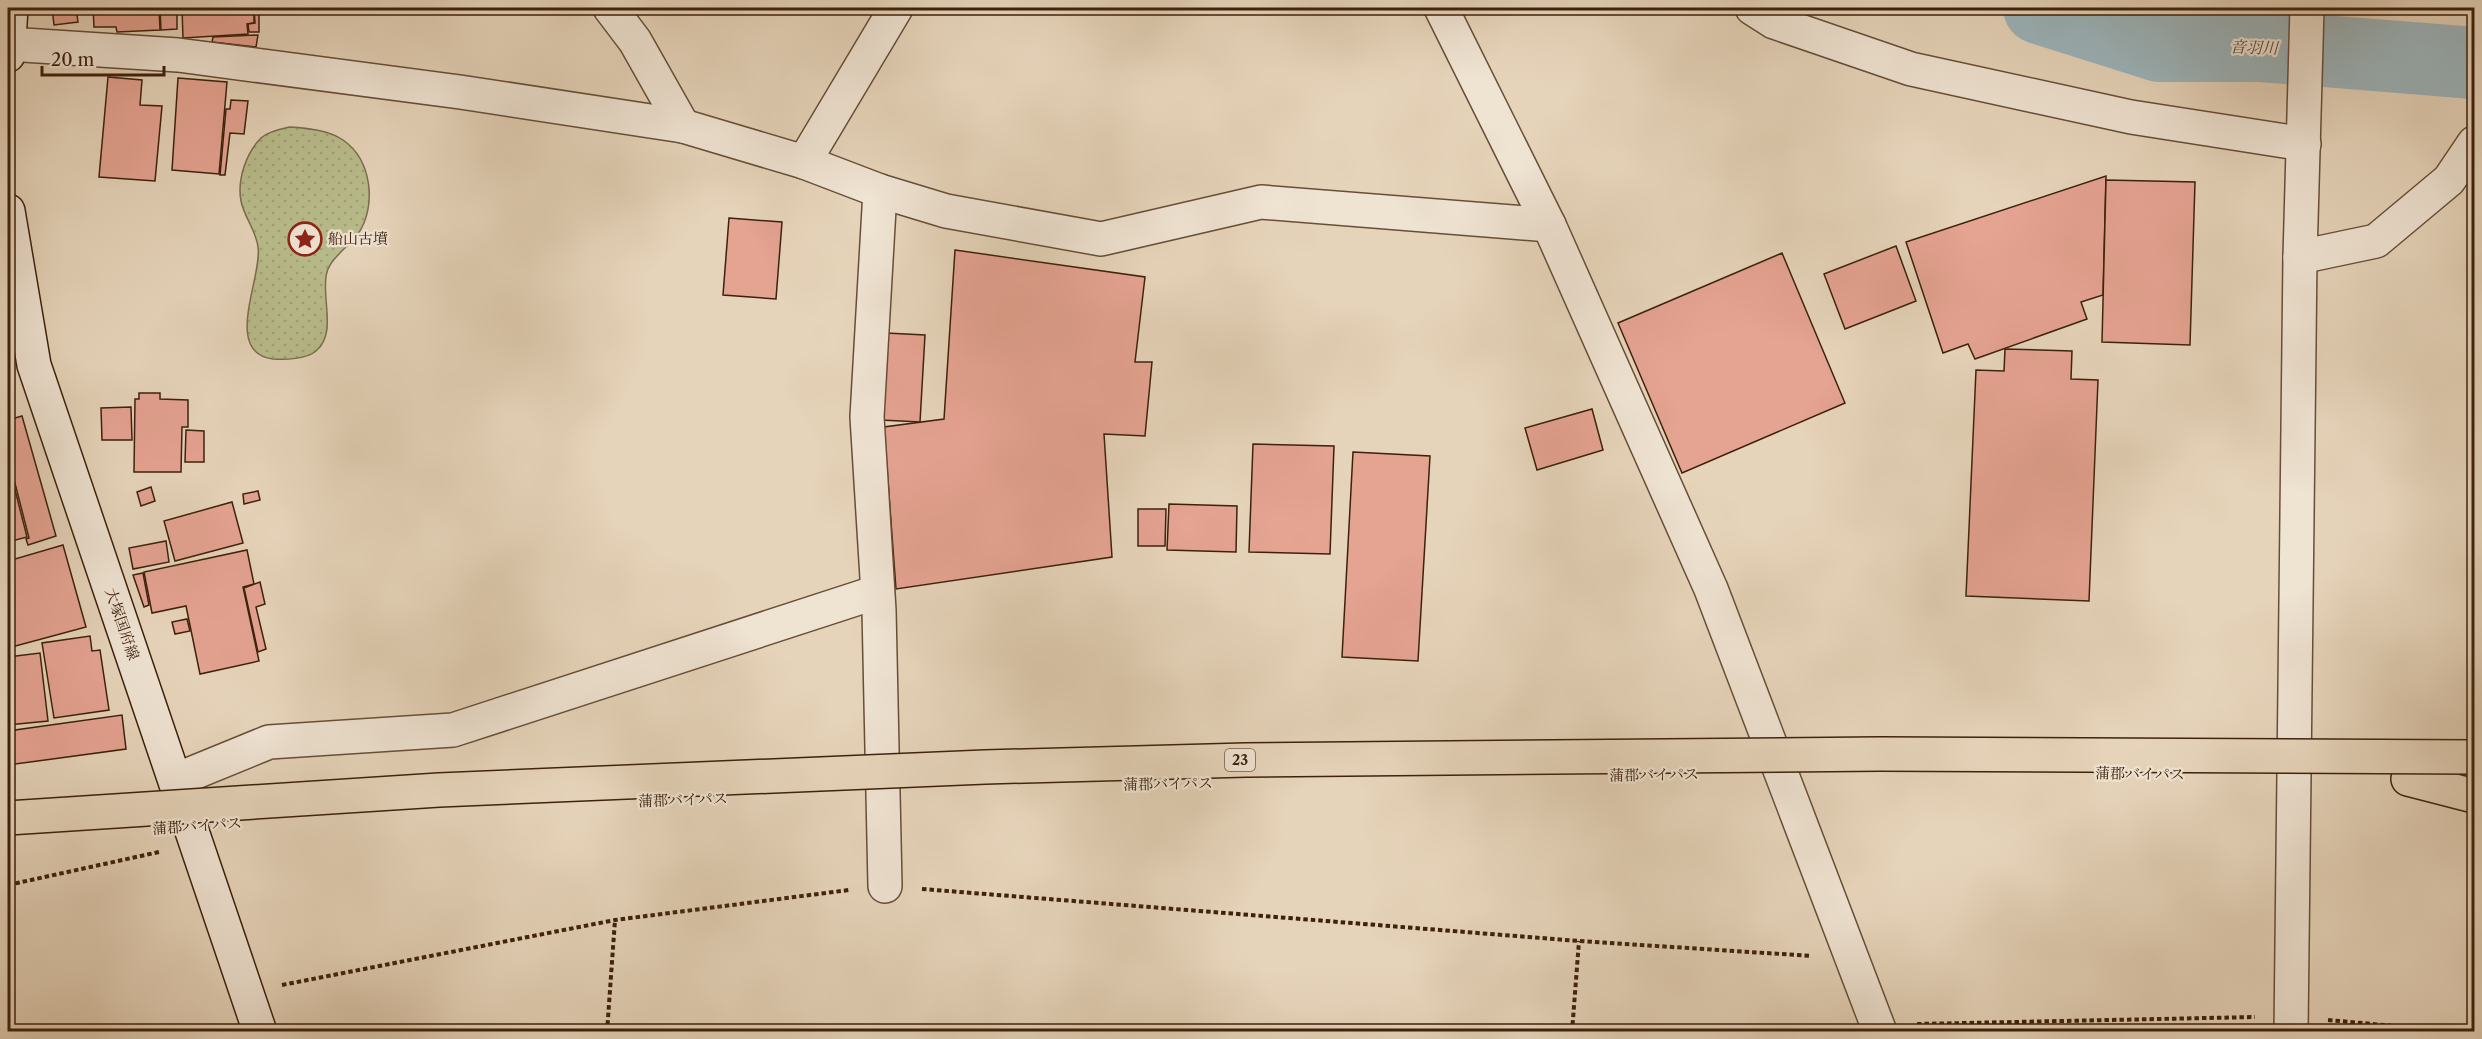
<svg xmlns="http://www.w3.org/2000/svg" width="2482" height="1039" font-family="'Libre Caslon Text','Noto Serif JP',serif">
<defs>
<pattern id="grass-dots" width="8" height="8" patternUnits="userSpaceOnUse" patternTransform="scale(1.5)"><rect width="8" height="8" fill="#b9bc8c"/><path d="M2 2h.1M6 6h.1" fill="none" stroke="#a0a178" stroke-width="1.8" stroke-linecap="round"/></pattern>
</defs>
<rect width="100%" height="100%" fill="#e6d4ba"/>
<filter id="stains"><feTurbulence type="fractalNoise" baseFrequency=".00333" numOctaves="4"/><feColorMatrix values="0 0 0 0 .2 0 0 0 0 .09 0 0 0 0 .02 0 0 0 .5 -.17"/></filter>
<radialGradient id="worn" r=".72"><stop offset=".6" stop-color="#630" stop-opacity="0"/><stop offset="1" stop-color="#630" stop-opacity=".3"/></radialGradient>
<path fill="url(#grass-dots)" stroke="#7b6e4c" stroke-width="1.5" d="M290,127C307,128 329,130 343,140C372,160 377,206 358,234C349,246 331,258 327,272C320,295 338,333 316,351C307,359 285,360 273,359C222,353 263,276 258,247C256,230 244,217 241,201C237,180 246,153 261,138C269,131 281,129 290,127Z"/>
<g fill="none" stroke-linecap="round" stroke-linejoin="round">
<path stroke="#9cb5bc" stroke-width="72" d="M2039,8L2159,46H2261L2474,63"/>
</g>
<g fill="#e5a392" stroke="#3d210c" stroke-width="1.5">
<path d="M52,8H76L78,22L54,25Z"/>
<path d="M93,8H159L160,30L117,32L116,27H94Z"/>
<path d="M160,8H177V29L161,30Z"/>
<path d="M182,8H254V23L247,24L248,34L183,38Z"/>
<path d="M254,8H259V32H249L248,24L255,23Z"/>
<path d="M258,35L256,47L212,42L213,37Z"/>
<path d="M108,77L142,80L140,105L162,106L155,181L99,177Z"/>
<path d="M178,78L227,82L219,174L172,170Z"/>
<path d="M231,100L248,101L244,134L230,133L225,175H220L226,109H230Z"/>
<path d="M2106,176L2103,295L2081,302L2087,319L1975,359L1968,344L1943,353L1906,242Z"/>
<path d="M2106,180L2195,182L2190,345L2102,342Z"/>
<path d="M729,218L782,222L776,299L723,295Z"/>
<path d="M1896,246L1916,301L1845,329L1824,274Z"/>
<path d="M955,250L1145,277L1135,362H1152L1145,436L1104,434L1112,557L896,589L884,427L944,419Z"/>
<path d="M1782,253L1845,403L1682,473L1618,323Z"/>
<path d="M886,333L925,335L920,422L881,420Z"/>
<path d="M2005,349L2072,351L2071,379L2098,380L2089,601L1966,596L1976,370L2004,371Z"/>
<path d="M139,393H160V399L188,400V427H182L181,472H134L135,399H139Z"/>
<path d="M131,407L132,440H102L101,408Z"/>
<path d="M1592,409L1603,450L1537,470L1525,428Z"/>
<path d="M22,416L56,536L28,545L26,539L29,538L8,456V420Z"/>
<path d="M186,430L204,431V462H185Z"/>
<path d="M1253,444L1334,446L1330,554L1249,552Z"/>
<path d="M1353,452L1430,456L1418,661L1342,657Z"/>
<path d="M8,462L27,537L8,542Z"/>
<path d="M151,487L155,501L141,506L137,492Z"/>
<path d="M258,491L260,500L244,504L243,494Z"/>
<path d="M232,502L243,543L175,561L164,521Z"/>
<path d="M1169,504L1237,506L1236,552L1167,550Z"/>
<path d="M1138,509H1166L1165,546H1138Z"/>
<path d="M166,541L169,562L133,569L129,548Z"/>
<path d="M63,545L86,627L8,648V561Z"/>
<path d="M247,550L254,584L243,587L259,661L200,674L186,606L152,613L144,572Z"/>
<path d="M143,573L149,605L144,607L133,575Z"/>
<path d="M260,582L265,604L256,607L266,649L258,652L244,588Z"/>
<path d="M187,619L190,631L175,634L172,622Z"/>
<path d="M90,636L92,651L100,650L109,710L54,718L42,643Z"/>
<path d="M40,653L48,721L8,725V657Z"/>
<path d="M122,715L126,749L8,765V731Z"/>
</g>
<g fill="none" stroke-linecap="round" stroke-linejoin="round">
<g stroke="#674e38" stroke-width="36">
<g id="minor">
<path d="M610,8L635,41L683,126"/>
<path d="M1441,8L1549,225L1711,589L1880,1032"/>
<path d="M1752,8L1774,22L1911,69L2131,117L2304,144"/>
<path d="M8,44L178,55L460,92L683,126L804,162L880,191L946,211L1101,239L1261,202L1549,225"/>
<path d="M804,162L896,8"/>
<path d="M880,191L867,417L879,610L885,886"/>
<path d="M2300,257L2376,241L2449,180L2474,143"/>
<path d="M176,780L269,742L453,730L877,592"/>
</g>
</g>
<g stroke="#674e38" stroke-width="36">
<path id="tertiary" d="M2291,1032L2300,257L2307,8"/>
</g>
<g stroke="#3d210c" stroke-width="36">
<g id="secondary">
<path d="M8,55L11,8"/>
<path d="M8,211L34,365L260,1032"/>
</g>
</g>
<g stroke="#3d210c" stroke-width="36">
<path id="trunk" d="M2408,779L2474,796"/>
</g>
<g stroke="#3d210c" stroke-width="4" stroke-dasharray="4.5 3" stroke-linecap="butt">
<path d="M8,885L159,852"/>
<path d="M922,889L1579,941L1812,956"/>
<path d="M282,985L615,920L849,890"/>
<path d="M2328,1020L2462,1032"/>
<path d="M1917,1024L2255,1017"/>
<path d="M607,1032L615,920"/>
<path d="M1572,1032L1579,941"/>
</g>
<use href="#minor" stroke="#efe3d2" stroke-width="33"/>
<use href="#tertiary" stroke="#efe3d2" stroke-width="33"/>
<use href="#secondary" stroke="#efe3d2" stroke-width="33"/>
<use href="#trunk" stroke="#e6d4ba" stroke-width="33"/>
<g stroke="#3d210c" stroke-width="36" stroke-linecap="butt">
<path id="trunk-bridge" d="M8,818L439,790L985,767L1246,760L1880,754L2474,757"/>
</g>
<use href="#trunk-bridge" stroke="#e6d4ba" stroke-width="33"/>
</g>
<defs>
<g id="sight-ring" transform="scale(1.725)"><circle r="9.5" fill="#efe3d2" stroke="#8f2418" stroke-width="1.5"/><path d="M0-6L1.8-2.2L6-1.7L2.9 1.2L3.7 5.4L0 3.3L-3.7 5.4L-2.9 1.2L-6-1.7L-1.8-2.2Z" fill="#8f2418"/></g>
</defs>
<g fill-rule="evenodd">
<use href="#sight-ring" x="305" y="239"/>
</g>
<g text-anchor="middle" stroke-width="4.5" stroke-linejoin="round" paint-order="stroke">
<rect fill="#efe3d2" stroke="#725b47" stroke-width="1.5" x="1225" y="749" width="30" height="22" rx="4.5"/>
<g font-size="14" font-weight="bold" fill="#3d210c">
<text x="1240" y="765">23</text>
</g>
<g font-size="15" fill="#3d210c" stroke="#efe3d2" text-anchor="start">
<text x="328" y="244">船山古墳</text>
</g>
<g font-size="15" fill="#3d210c" stroke="#efe3d2">
<text transform="translate(122 624) rotate(71)" y="5">大塚国府線</text>
<text transform="translate(2140 774) rotate(1)" y="5">蒲郡バイパス</text>
<text transform="translate(1654 775) rotate(-1)" y="5">蒲郡バイパス</text>
<text transform="translate(1168 784) rotate(-1)" y="5">蒲郡バイパス</text>
<text transform="translate(683 800) rotate(-2)" y="5">蒲郡バイパス</text>
<text transform="translate(197 826) rotate(-4)" y="5">蒲郡バイパス</text>
</g>
<g font-size="16" font-style="italic" fill="#554638" stroke="#efe3d2">
<text transform="translate(2254 47) rotate(2)" y="6">音羽川</text>
</g>
</g>
<rect width="2482" height="1039" fill="none" stroke="#e6d4ba" stroke-width="30"/>
<rect x="9" y="9" width="2464" height="1021" fill="none" stroke="#3d210c" stroke-width="3"/>
<rect x="15" y="15" width="2452" height="1009" fill="none" stroke="#3d210c" stroke-width="1.5"/>
<path d="M42 66v9h122v-9" fill="none" stroke="#3d210c" stroke-width="3"/>
<text x="51" y="66" font-size="18" fill="#3d210c" stroke="#efe3d2" stroke-width="4.5" paint-order="stroke">20 m</text>
<rect width="100%" height="100%" filter="url(#stains)"/>
<rect width="100%" height="100%" fill="url(#worn)"/>
</svg>
